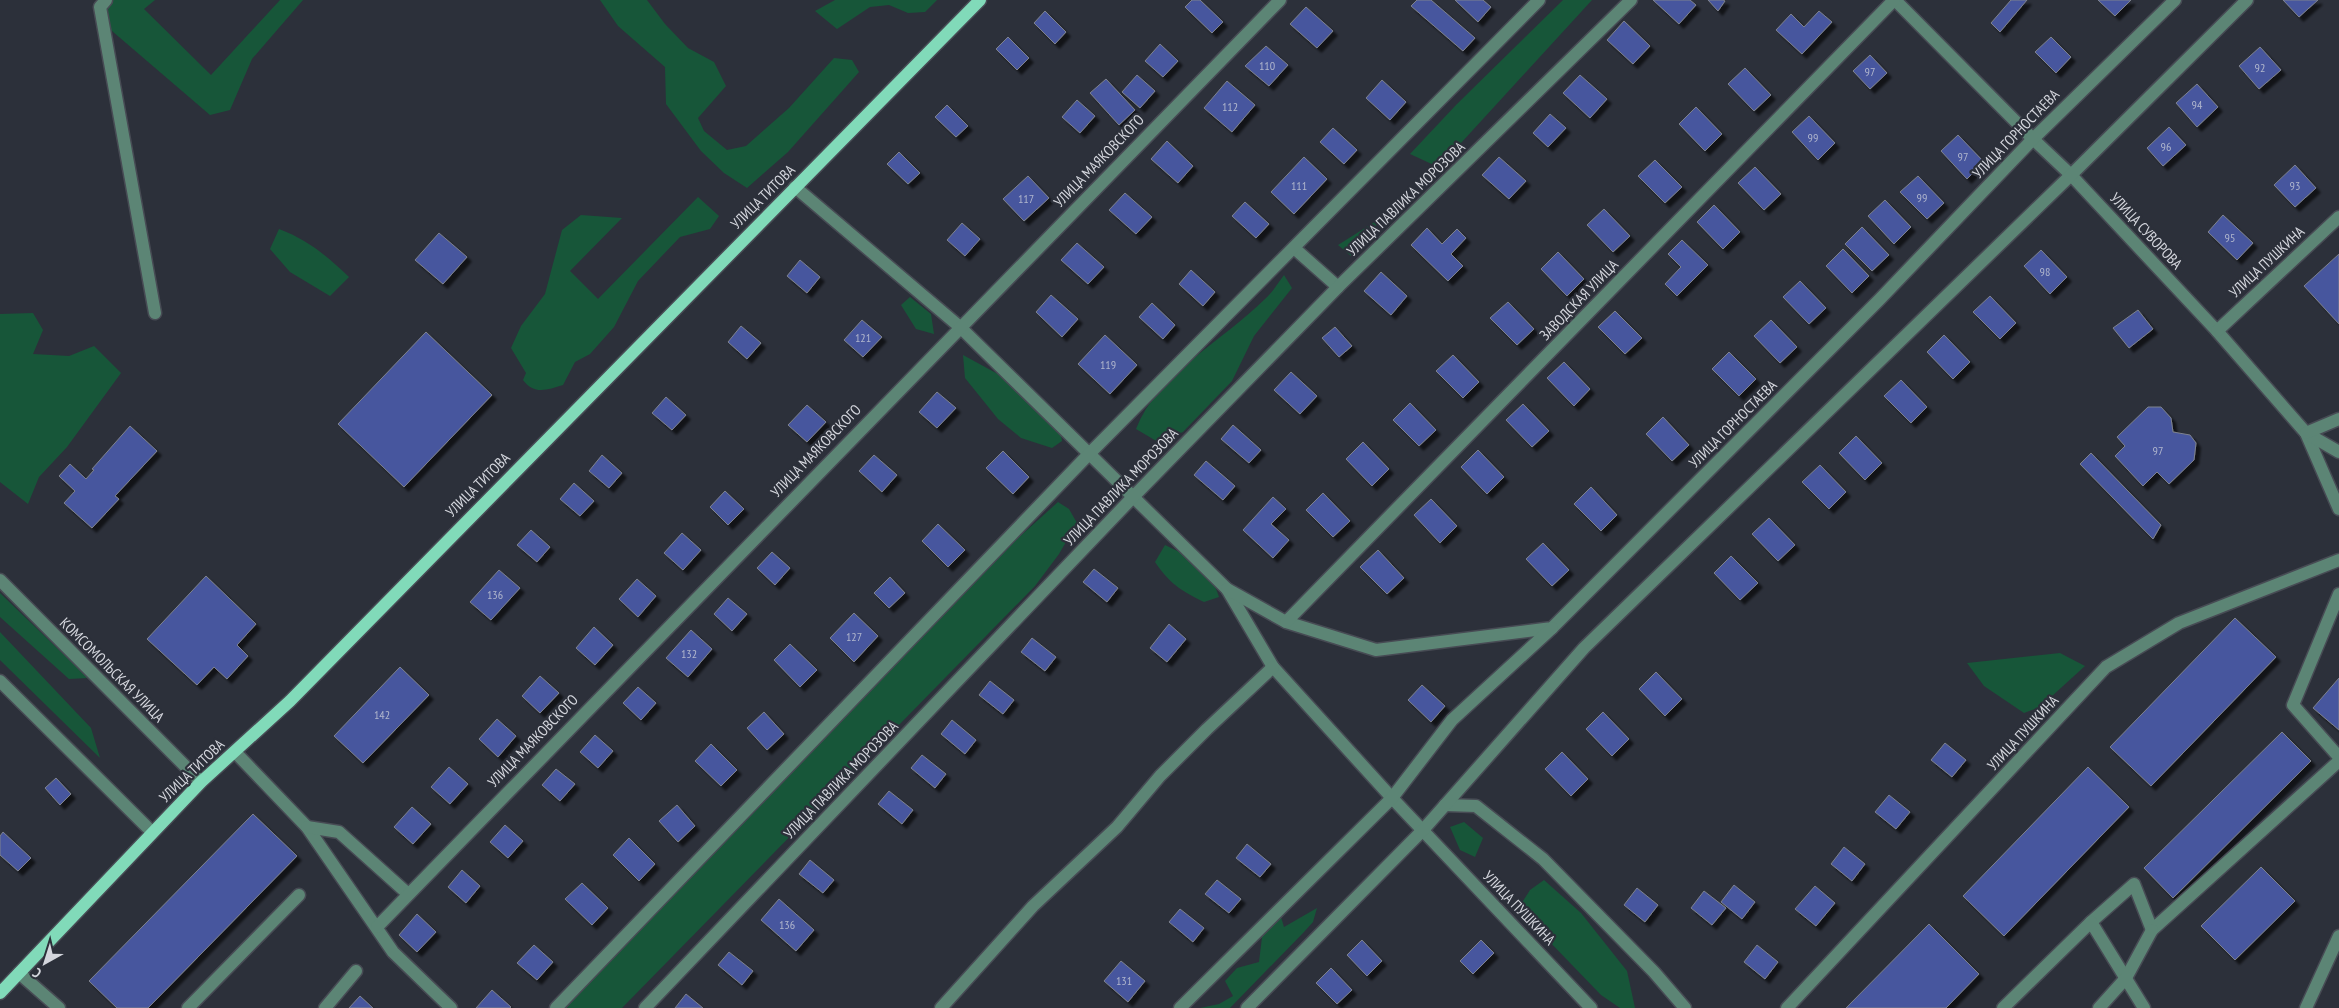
<svg xmlns="http://www.w3.org/2000/svg" width="2339" height="1008" font-family="'PT Sans Narrow',sans-serif">
<defs>
<filter id="shadow"><feDropShadow dx="4.5" dy="4.5" stdDeviation="1" flood-color="#0009"/></filter>
</defs>
<rect width="100%" height="100%" fill="#2c303a"/>
<g fill="#175639">
<path d="M102,0H155L144,9L211,75L280,0H303L252,59L230,110L210,115L105,25Z"/>
<path d="M600,0H647L665,24L688,48L714,62L726,86L698,118L704,131L727,150L746,146L789,108L834,58L852,60L859,72L788,152L747,188L724,173L701,151L666,104L665,67L618,26Z"/>
<path d="M835,0H937L925,12L908,13L889,5L870,7L837,29L815,11Z"/>
<path d="M1563,0H1592L1461,143L1436,166L1410,154L1456,105Z"/>
<path d="M698,197L719,216L710,229L680,237L638,281L614,327L590,354L575,362L563,385C547,390 534,395 523,380L526,373L511,348L521,326L545,294L562,230L581,215L622,218L570,271L598,299Z"/>
<path d="M1384,216L1351,256L1338,245Z"/>
<path d="M279,229C308,240 327,256 349,277L330,296L290,272L270,249Z"/>
<path d="M1284,275L1292,288L1254,336L1232,381L1183,432L1158,442L1136,429C1157,374 1224,340 1265,299C1272,293 1278,283 1284,275Z"/>
<path d="M910,297L931,314L934,334L916,329L901,305Z"/>
<path d="M33,313L43,330L33,354L69,356L94,346L121,373L67,447L39,477L28,504L0,482V314Z"/>
<path d="M963,355L1027,390L1059,421L1062,441L1052,448L1021,438L998,419L965,378Z"/>
<path d="M1058,502L1069,509L1077,523L1059,554L1035,586L622,1008H563L1017,539Z"/>
<path d="M1165,545C1193,558 1209,566 1219,597L1204,602C1181,591 1169,583 1155,562Z"/>
<path d="M0,593L88,678L69,679L0,617Z"/>
<path d="M0,632L91,728L100,758L0,660Z"/>
<path d="M2060,653L2085,666L2040,707L2024,713L1984,686L1967,663Z"/>
<path d="M1464,822L1483,838L1475,857L1460,850L1450,827Z"/>
<path d="M1544,880L1581,913L1627,971L1635,1008H1620L1601,995L1518,909L1530,890Z"/>
<path d="M1317,908L1313,922L1304,932L1230,1008H1200L1219,1004L1233,996L1225,981L1237,968L1259,962L1262,937L1281,917L1284,927Z"/>
</g>
<g fill="#46569e" stroke="#7e828e" filter="url(#shadow)">
<path d="M1192,0H1200L1223,22L1212,33L1185,7Z"/>
<path d="M1417,0H1431L1475,38L1463,51L1411,6Z"/>
<path d="M1455,0H1483L1491,7L1478,22Z"/>
<path d="M1653,0H1690L1696,5L1679,24Z"/>
<path d="M1708,0H1723L1725,1L1718,11Z"/>
<path d="M2011,0H2027L2000,32L1991,23Z"/>
<path d="M2098,0H2131L2115,16Z"/>
<path d="M2283,0H2318L2299,17Z"/>
<path d="M1306,7L1333,31L1317,48L1290,24Z"/>
<path d="M1045,11L1066,32L1055,44L1034,23Z"/>
<path d="M1819,11L1832,22L1802,54L1776,30L1791,14L1804,27Z"/>
<path d="M1624,21L1650,46L1633,64L1607,40Z"/>
<path d="M1008,37L1029,58L1017,70L996,49Z"/>
<path d="M2051,37L2071,57L2056,73L2035,52Z"/>
<path d="M1160,44L1178,61L1163,77L1145,61Z"/>
<path d="M1266,46L1288,65L1269,86L1245,66Z"/>
<path d="M2260,47L2281,70L2259,89L2239,66Z"/>
<path d="M1870,55L1887,73L1870,89L1853,71Z"/>
<path d="M1745,68L1771,95L1754,111L1728,84Z"/>
<path d="M1137,75L1155,91L1140,108L1122,92Z"/>
<path d="M1580,75L1607,99L1590,118L1563,93Z"/>
<path d="M1106,79L1135,110L1119,125L1090,93Z"/>
<path d="M1382,80L1406,102L1390,120L1366,98Z"/>
<path d="M1227,81L1255,105L1232,132L1204,108Z"/>
<path d="M2197,84L2218,107L2197,127L2176,103Z"/>
<path d="M1077,100L1095,116L1080,133L1062,117Z"/>
<path d="M947,105L968,126L956,137L935,117Z"/>
<path d="M1696,107L1722,134L1705,151L1679,124Z"/>
<path d="M1550,114L1566,128L1548,147L1533,133Z"/>
<path d="M1809,116L1835,143L1818,160L1792,132Z"/>
<path d="M2169,127L2186,145L2163,166L2147,148Z"/>
<path d="M1333,128L1357,150L1344,164L1320,142Z"/>
<path d="M1958,135L1984,162L1967,179L1941,151Z"/>
<path d="M1167,141L1193,166L1178,183L1151,159Z"/>
<path d="M899,152L920,173L908,184L887,164Z"/>
<path d="M1304,157L1327,179L1294,214L1271,192Z"/>
<path d="M1499,157L1526,181L1509,199L1482,175Z"/>
<path d="M1655,160L1682,187L1665,203L1638,176Z"/>
<path d="M2295,165L2316,188L2295,207L2274,185Z"/>
<path d="M1755,167L1781,194L1764,210L1738,183Z"/>
<path d="M1028,176L1049,198L1024,221L1003,199Z"/>
<path d="M1918,176L1944,203L1927,219L1900,192Z"/>
<path d="M1125,193L1152,217L1136,234L1109,210Z"/>
<path d="M1885,200L1911,227L1894,244L1868,216Z"/>
<path d="M1245,202L1269,224L1256,238L1232,216Z"/>
<path d="M1714,205L1740,232L1723,249L1697,222Z"/>
<path d="M1604,209L1630,236L1613,252L1587,225Z"/>
<path d="M2223,215L2253,243L2237,260L2208,232Z"/>
<path d="M962,223L980,239L965,256L947,240Z"/>
<path d="M1862,227L1889,255L1872,271L1845,244Z"/>
<path d="M1427,228L1442,244L1457,229L1466,238L1451,254L1463,266L1448,281L1411,245Z"/>
<path d="M439,233L467,257L443,284L415,260Z"/>
<path d="M1682,240L1708,265L1677,296L1665,284L1681,267L1668,254Z"/>
<path d="M1077,243L1104,267L1088,284L1061,260Z"/>
<path d="M1843,249L1869,276L1852,293L1826,266Z"/>
<path d="M2041,250L2067,277L2050,294L2024,266Z"/>
<path d="M1558,252L1584,279L1567,296L1541,269Z"/>
<path d="M2339,254V324L2304,286Z"/>
<path d="M800,260L820,277L807,293L787,276Z"/>
<path d="M1191,270L1215,292L1203,306L1179,284Z"/>
<path d="M1381,272L1407,296L1391,315L1364,291Z"/>
<path d="M1800,281L1826,308L1809,324L1783,297Z"/>
<path d="M1051,295L1078,319L1062,337L1036,312Z"/>
<path d="M1990,296L2016,323L2000,339L1973,312Z"/>
<path d="M1508,302L1534,329L1517,345L1490,318Z"/>
<path d="M1152,303L1175,325L1163,339L1139,317Z"/>
<path d="M2138,310L2153,329L2129,348L2113,328Z"/>
<path d="M1615,311L1642,338L1625,354L1598,327Z"/>
<path d="M862,320L882,337L863,357L844,340Z"/>
<path d="M1771,320L1797,347L1780,363L1754,336Z"/>
<path d="M741,326L761,343L747,359L728,342Z"/>
<path d="M1335,327L1352,346L1339,357L1322,338Z"/>
<path d="M426,332L492,395L404,487L338,424Z"/>
<path d="M1105,335L1137,365L1110,394L1078,364Z"/>
<path d="M1944,335L1970,362L1953,379L1927,352Z"/>
<path d="M1729,352L1756,379L1739,396L1712,369Z"/>
<path d="M1453,355L1479,382L1463,398L1436,371Z"/>
<path d="M1564,362L1590,389L1574,406L1547,378Z"/>
<path d="M1291,372L1317,396L1300,414L1274,390Z"/>
<path d="M1901,380L1927,407L1911,423L1884,396Z"/>
<path d="M937,392L956,408L937,428L919,412Z"/>
<path d="M666,397L686,415L672,430L652,413Z"/>
<path d="M1410,403L1436,430L1419,446L1393,420Z"/>
<path d="M1523,404L1549,431L1532,447L1506,420Z"/>
<path d="M807,405L826,422L807,442L788,425Z"/>
<path d="M2148,407H2161L2171,418L2173,432L2190,435L2196,443L2194,460L2169,484L2157,472L2143,486L2115,456L2125,446L2117,437Z"/>
<path d="M1663,417L1689,445L1672,461L1646,434Z"/>
<path d="M1233,425L1261,450L1249,463L1221,439Z"/>
<path d="M130,426L157,451L115,496L119,499L92,528L64,503L75,491L59,476L70,464L86,479L94,470L92,469Z"/>
<path d="M1856,436L1882,463L1865,480L1839,453Z"/>
<path d="M1363,442L1389,469L1372,486L1346,459Z"/>
<path d="M1478,450L1504,477L1487,494L1461,467Z"/>
<path d="M1003,451L1029,477L1013,494L986,468Z"/>
<path d="M2091,453L2161,525L2153,539L2080,464Z"/>
<path d="M602,455L622,473L609,488L589,471Z"/>
<path d="M874,455L897,475L882,492L859,471Z"/>
<path d="M1206,461L1235,486L1223,500L1194,475Z"/>
<path d="M1820,465L1846,492L1829,509L1802,482Z"/>
<path d="M574,483L594,501L580,516L560,499Z"/>
<path d="M1591,487L1617,515L1601,531L1574,504Z"/>
<path d="M725,491L744,509L728,525L710,507Z"/>
<path d="M1323,493L1350,521L1333,537L1306,510Z"/>
<path d="M1273,497L1286,509L1271,524L1289,540L1273,558L1243,530Z"/>
<path d="M1431,499L1457,526L1440,543L1414,515Z"/>
<path d="M1769,518L1795,545L1778,561L1752,534Z"/>
<path d="M938,524L965,550L948,567L922,541Z"/>
<path d="M531,530L550,547L537,562L517,545Z"/>
<path d="M682,533L701,550L683,570L664,553Z"/>
<path d="M1543,543L1569,570L1552,586L1526,559Z"/>
<path d="M1378,550L1404,578L1387,594L1360,567Z"/>
<path d="M772,552L790,568L775,585L757,568Z"/>
<path d="M1731,556L1758,583L1740,600L1714,573Z"/>
<path d="M1094,569L1118,588L1107,602L1083,582Z"/>
<path d="M499,570L520,588L491,620L470,602Z"/>
<path d="M206,576L256,624L237,645L248,656L227,679L214,667L197,685L147,639Z"/>
<path d="M890,577L905,593L889,608L874,593Z"/>
<path d="M637,579L656,596L638,617L619,599Z"/>
<path d="M728,598L747,614L732,631L714,614Z"/>
<path d="M854,613L878,636L854,662L830,638Z"/>
<path d="M2235,618L2276,657L2151,786L2110,747Z"/>
<path d="M1169,624L1186,639L1167,662L1150,648Z"/>
<path d="M594,627L613,645L595,665L576,648Z"/>
<path d="M691,630L712,649L688,677L666,658Z"/>
<path d="M1032,638L1056,657L1045,671L1021,652Z"/>
<path d="M790,644L817,670L800,687L774,660Z"/>
<path d="M400,667L429,695L363,763L334,736Z"/>
<path d="M1656,672L1682,699L1665,716L1639,689Z"/>
<path d="M540,676L559,693L540,713L522,696Z"/>
<path d="M2339,678V730L2313,708Z"/>
<path d="M990,681L1014,700L1003,714L979,695Z"/>
<path d="M1422,685L1445,706L1431,722L1408,700Z"/>
<path d="M638,687L656,703L641,720L623,703Z"/>
<path d="M764,712L784,734L767,750L747,728Z"/>
<path d="M1603,712L1629,739L1612,756L1586,729Z"/>
<path d="M497,719L516,736L498,757L479,739Z"/>
<path d="M952,720L976,740L965,754L941,734Z"/>
<path d="M2282,732L2311,761L2173,898L2144,868Z"/>
<path d="M595,735L613,751L598,768L580,752Z"/>
<path d="M1945,743L1966,760L1952,777L1931,760Z"/>
<path d="M711,744L737,770L721,786L695,761Z"/>
<path d="M1562,752L1588,779L1571,796L1545,769Z"/>
<path d="M922,755L946,774L935,788L911,768Z"/>
<path d="M449,767L468,784L450,804L431,787Z"/>
<path d="M2088,767L2129,807L2004,936L1963,896Z"/>
<path d="M556,769L575,784L560,801L542,785Z"/>
<path d="M56,778L71,794L60,805L45,788Z"/>
<path d="M889,791L913,810L902,824L878,804Z"/>
<path d="M1889,795L1910,812L1896,829L1875,812Z"/>
<path d="M677,805L695,826L678,842L659,821Z"/>
<path d="M412,807L431,824L413,844L394,827Z"/>
<path d="M253,814L297,856L148,1008H117L89,981Z"/>
<path d="M505,825L523,841L508,858L490,842Z"/>
<path d="M3,832L31,858L18,871L0,855V836Z"/>
<path d="M629,838L655,864L639,881L613,855Z"/>
<path d="M1247,844L1271,864L1260,877L1236,858Z"/>
<path d="M1844,847L1865,864L1852,881L1831,864Z"/>
<path d="M810,860L834,880L823,893L799,874Z"/>
<path d="M2261,867L2295,901L2235,960L2201,926Z"/>
<path d="M462,870L480,886L466,903L448,887Z"/>
<path d="M1217,880L1241,899L1229,913L1205,894Z"/>
<path d="M582,883L608,908L592,925L565,899Z"/>
<path d="M1734,885L1755,902L1742,919L1721,902Z"/>
<path d="M1815,886L1835,903L1816,926L1795,909Z"/>
<path d="M1637,888L1658,905L1645,922L1624,905Z"/>
<path d="M1704,891L1726,908L1712,925L1691,908Z"/>
<path d="M779,899L814,930L796,951L761,920Z"/>
<path d="M1180,909L1204,928L1193,942L1169,922Z"/>
<path d="M417,914L436,932L417,952L399,935Z"/>
<path d="M1929,924L1979,974L1946,1008H1846Z"/>
<path d="M1362,940L1382,961L1367,976L1347,955Z"/>
<path d="M1481,940L1494,953L1473,974L1460,961Z"/>
<path d="M534,945L553,962L537,980L517,963Z"/>
<path d="M1757,945L1778,962L1765,979L1744,962Z"/>
<path d="M729,952L753,971L742,985L718,965Z"/>
<path d="M1121,961L1145,981L1128,1002L1104,981Z"/>
<path d="M1331,968L1352,990L1337,1004L1316,983Z"/>
<path d="M492,990L511,1007L510,1008H476Z"/>
<path d="M686,994L703,1008H675Z"/>
<path d="M360,996L373,1008H349Z"/>
</g>
<g fill="none" stroke-linecap="round" stroke-linejoin="round">
<g stroke="#474b54" stroke-width="15">
<g id="minor">
<path d="M106,0L100,7L155,313"/>
<path d="M1895,0L2033,139L2071,175L2217,331L2306,433L2339,509"/>
<path d="M795,187L960,327L1227,589L1273,667L1392,798L1591,1008"/>
<path d="M1294,248L1338,287"/>
<path d="M2217,331L2339,217"/>
<path d="M2306,433L2339,452"/>
<path d="M2306,433L2339,419"/>
<path d="M0,580L201,782"/>
<path d="M1227,589L1286,622L1376,650L1552,628L1880,299L2033,139L2175,0"/>
<path d="M2339,594L2293,705L2339,757"/>
<path d="M1286,622L1894,0"/>
<path d="M0,681L152,832"/>
<path d="M235,752L307,827L393,952L451,1008"/>
<path d="M1445,805L1476,806L1543,859L1654,972L1685,1008"/>
<path d="M307,827L339,832L407,893"/>
<path d="M2091,922L2134,884L2152,930L2339,761"/>
<path d="M377,927L1280,0"/>
<path d="M19,973L59,1008"/>
<path d="M188,1008L299,895"/>
<path d="M325,1008L356,971"/>
<path d="M556,1008L1089,454L1539,0"/>
<path d="M645,1008L1133,497L1338,287L1631,0"/>
<path d="M941,1008L1033,906L1117,827L1160,776L1207,729L1273,667"/>
<path d="M1180,1008L1392,798L1452,720L1552,628"/>
<path d="M1247,1008L1423,830L1584,648L2071,175L2247,0"/>
<path d="M1787,1008L2106,667L2179,623L2339,560"/>
<path d="M2003,1008L2091,922L2144,1008"/>
<path d="M2099,1008L2126,978L2152,930"/>
<path d="M2306,1008L2339,936"/>
</g>
</g>
<g stroke="#474b54" stroke-width="15">
<path id="major" d="M0,993L201,782L290,701L980,0"/>
</g>
<use href="#minor" stroke="#5c8575" stroke-width="12"/>
<use href="#major" stroke="#81dab9" stroke-width="12"/>
</g>
<g text-anchor="middle" stroke-width="4.5" stroke-linejoin="round" paint-order="stroke">
<g font-size="12" fill="#b0b6cd">
<text x="1267" y="70">110</text>
<text x="2260" y="72">92</text>
<text x="1870" y="76">97</text>
<text x="2197" y="109">94</text>
<text x="1230" y="111">112</text>
<text x="1813" y="142">99</text>
<text x="2166" y="151">96</text>
<text x="1963" y="161">97</text>
<text x="1299" y="190">111</text>
<text x="2295" y="190">93</text>
<text x="1922" y="202">99</text>
<text x="1026" y="203">117</text>
<text x="2230" y="242">95</text>
<text x="2045" y="276">98</text>
<text x="863" y="342">121</text>
<text x="1108" y="369">119</text>
<text x="2158" y="455">97</text>
<text x="495" y="599">136</text>
<text x="854" y="641">127</text>
<text x="689" y="658">132</text>
<text x="382" y="719">142</text>
<text x="787" y="929">136</text>
<text x="1124" y="985">131</text>
</g>
<g font-size="15" fill="#d4d6dd" stroke="#2c303a">
<text transform="translate(2016 134) rotate(-46)" y="5">УЛИЦА ГОРНОСТАЕВА</text>
<text transform="translate(1099 161) rotate(-46)" y="5">УЛИЦА МАЯКОВСКОГО</text>
<text transform="translate(763 197) rotate(-45)" y="5">УЛИЦА ТИТОВА</text>
<text transform="translate(1406 199) rotate(-44)" y="5">УЛИЦА ПАВЛИКА МОРОЗОВА</text>
<text transform="translate(2146 231) rotate(47)" y="5">УЛИЦА СУВОРОВА</text>
<text transform="translate(2267 262) rotate(-43)" y="5">УЛИЦА ПУШКИНА</text>
<text transform="translate(1579 300) rotate(-46)" y="5">ЗАВОДСКАЯ УЛИЦА</text>
<text transform="translate(1733 424) rotate(-45)" y="5">УЛИЦА ГОРНОСТАЕВА</text>
<text transform="translate(816 451) rotate(-46)" y="5">УЛИЦА МАЯКОВСКОГО</text>
<text transform="translate(478 485) rotate(-45)" y="5">УЛИЦА ТИТОВА</text>
<text transform="translate(1121 487) rotate(-46)" y="5">УЛИЦА ПАВЛИКА МОРОЗОВА</text>
<text transform="translate(112 670) rotate(45)" y="5">КОМСОМОЛЬСКАЯ УЛИЦА</text>
<text transform="translate(2023 733) rotate(-47)" y="5">УЛИЦА ПУШКИНА</text>
<text transform="translate(533 741) rotate(-46)" y="5">УЛИЦА МАЯКОВСКОГО</text>
<text transform="translate(192 771) rotate(-44)" y="5">УЛИЦА ТИТОВА</text>
<text transform="translate(841 780) rotate(-46)" y="5">УЛИЦА ПАВЛИКА МОРОЗОВА</text>
<text transform="translate(1519 908) rotate(46)" y="5">УЛИЦА ПУШКИНА</text>
</g>
</g>
<g transform="translate(45 963) rotate(219)" stroke="#2c303a" stroke-width="4" paint-order="stroke">
<path d="M0-4L9 19L0 12L-9 19Z" fill="#d4d6dd"/>
<text y="-8" font-size="14" font-weight="bold" text-anchor="middle" fill="#d4d6dd">С</text>
</g>
</svg>
